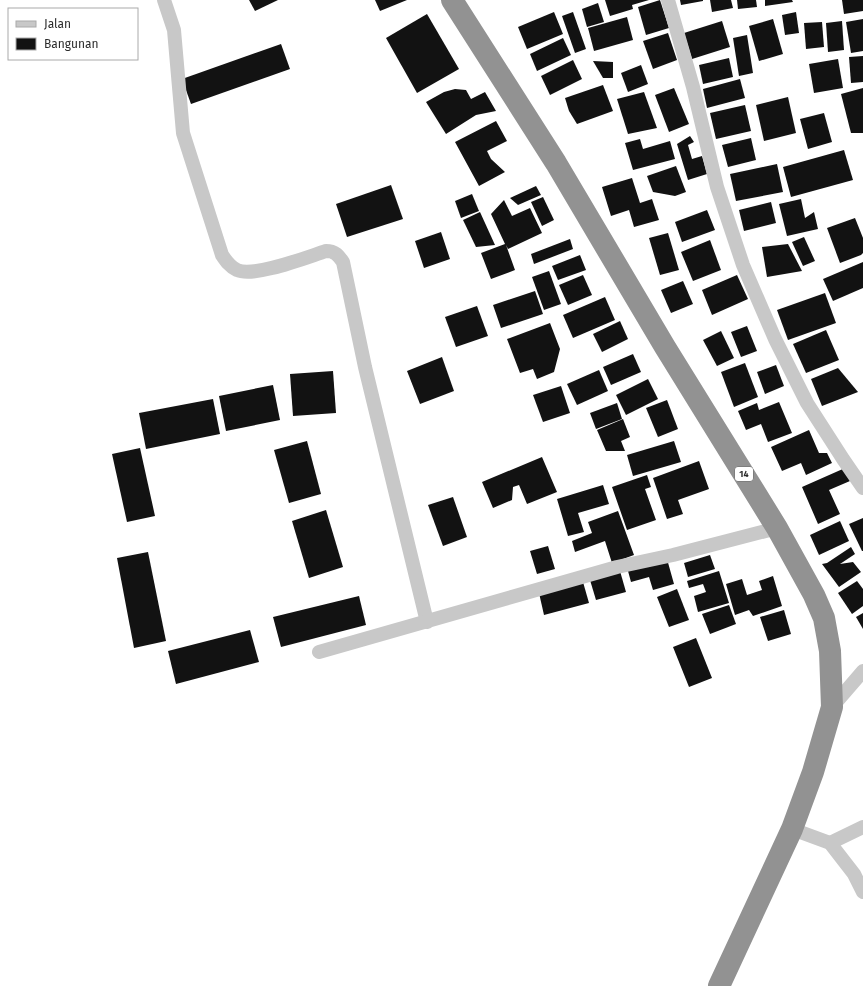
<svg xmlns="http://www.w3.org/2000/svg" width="863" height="986" font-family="'Fira Sans',sans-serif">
<rect width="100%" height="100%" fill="#fff"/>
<g fill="#121212">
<path d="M249,0H278L255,11Z"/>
<path d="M375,0H407L380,11Z"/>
<path d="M605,0H649L632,5L633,9L610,16Z"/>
<path d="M660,0L669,28L646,35L638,7Z"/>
<path d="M680,0H703V1L681,5Z"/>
<path d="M710,0H731L733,8L712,12Z"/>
<path d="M737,0H756L757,7L738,9Z"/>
<path d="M765,0H792L793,2L765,6Z"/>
<path d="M842,0H863V11L844,14Z"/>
<path d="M598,3L604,22L587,27L582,9Z"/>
<path d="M554,12L563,34L527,49L518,27Z"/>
<path d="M573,12L586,49L575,53L562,16Z"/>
<path d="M796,12L799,33L785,35L782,15Z"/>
<path d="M427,14L459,69L417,93L386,38Z"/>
<path d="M627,17L633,40L594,51L588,28Z"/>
<path d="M773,19L783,54L759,61L749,26Z"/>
<path d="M863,19V51L851,53L846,22Z"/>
<path d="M722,21L730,47L692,59L684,33Z"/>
<path d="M842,21L844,50L828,52L826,23Z"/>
<path d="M822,22L824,47L806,49L804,23Z"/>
<path d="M668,33L677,60L653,69L643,41Z"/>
<path d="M747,35L753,73L739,76L733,38Z"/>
<path d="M563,38L571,55L537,71L530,54Z"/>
<path d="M281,44L290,69L191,104L182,79Z"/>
<path d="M863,56V82L851,83L849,57Z"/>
<path d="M729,58L733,77L703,84L699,65Z"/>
<path d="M838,59L843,88L814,93L809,64Z"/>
<path d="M573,60L582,79L550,95L541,76Z"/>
<path d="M593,61L613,62V78H603Z"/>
<path d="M641,65L648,84L628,92L621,73Z"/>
<path d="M740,79L745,98L707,108L703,89Z"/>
<path d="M603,85L613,111L577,124L569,111L565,98Z"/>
<path d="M674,88L689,124L669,132L655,95Z"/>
<path d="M863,88V133H851L841,94Z"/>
<path d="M455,89L466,90L471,99L485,92L496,111L476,115L446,134L426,102L444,92Z"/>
<path d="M644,92L657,128L628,134L617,99Z"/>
<path d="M788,97L796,133L764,141L756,105Z"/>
<path d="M745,105L751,131L716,139L710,113Z"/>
<path d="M824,113L832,142L808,149L800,119Z"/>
<path d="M496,121L507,141L487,151L491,159L505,172L479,186L455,142Z"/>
<path d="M690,136L694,142L688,145L692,159L702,156L707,174L688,180L677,144Z"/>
<path d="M751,138L756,160L728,167L722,145Z"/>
<path d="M640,139L643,149L670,141L675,159L633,170L625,143Z"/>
<path d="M844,150L853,180L791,197L783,167Z"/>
<path d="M777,164L783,192L736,201L730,174Z"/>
<path d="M676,166L686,192L675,196L653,192L647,176Z"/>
<path d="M632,178L640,203L652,199L659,220L634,227L629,210L611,216L602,187Z"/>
<path d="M391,185L403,219L347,237L336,204Z"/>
<path d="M536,186L541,195L518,205L510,198Z"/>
<path d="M472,194L479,211L461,218L455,201Z"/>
<path d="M543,197L554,220L542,226L531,202Z"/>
<path d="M801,199L805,218L814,212L818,229L787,236L779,204Z"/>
<path d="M504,200L512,216L530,208L542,233L508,249L506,245L515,270L491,279L481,253L505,244L491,214Z"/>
<path d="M771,202L776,223L744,231L739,210Z"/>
<path d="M707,210L715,230L682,242L675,222Z"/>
<path d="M480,212L495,245L476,247L463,220Z"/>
<path d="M855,218L863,238V253L861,255L840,263L827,228Z"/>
<path d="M441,232L450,259L424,268L415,241Z"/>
<path d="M668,233L679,270L660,275L649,238Z"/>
<path d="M804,237L815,261L803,266L792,242Z"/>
<path d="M570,239L573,249L534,264L531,254Z"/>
<path d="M710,240L721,270L693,281L681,252Z"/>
<path d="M788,244L802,271L767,277L762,247Z"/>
<path d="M580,255L586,270L558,280L552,266Z"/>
<path d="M863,262V288L833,301L823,279Z"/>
<path d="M549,271L561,304L544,310L532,277Z"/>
<path d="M583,275L592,295L568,305L559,285Z"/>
<path d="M737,275L748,299L712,315L702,290Z"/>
<path d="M683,281L693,304L671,313L661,290Z"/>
<path d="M535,291L543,314L501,328L493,305Z"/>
<path d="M825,293L836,323L788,340L777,310Z"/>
<path d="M605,297L615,320L573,338L563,315Z"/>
<path d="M477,306L488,336L456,347L445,317Z"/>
<path d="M620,321L628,339L602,352L593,334Z"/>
<path d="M550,323L560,349L554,372L537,379L533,369L520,373L507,339Z"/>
<path d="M747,326L757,351L741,357L731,332Z"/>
<path d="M826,330L839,360L806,373L793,344Z"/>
<path d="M721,331L734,358L717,366L703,340Z"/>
<path d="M633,354L641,372L611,385L603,367Z"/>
<path d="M442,357L454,391L420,404L407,371Z"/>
<path d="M745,363L758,397L734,407L721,372Z"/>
<path d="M776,365L784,386L765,394L757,372Z"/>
<path d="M838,368L858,392L822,406L811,379Z"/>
<path d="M599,370L608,391L577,405L567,384Z"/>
<path d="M333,371L336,413L293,416L290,374Z"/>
<path d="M648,379L658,399L626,415L616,395Z"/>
<path d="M273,385L280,420L226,431L219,396Z"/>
<path d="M561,386L570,413L543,422L533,395Z"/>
<path d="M213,399L220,434L146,449L139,413Z"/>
<path d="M667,400L678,429L658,437L646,408Z"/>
<path d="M779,402L792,433L768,442L761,424L746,430L738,411L757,403L759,410Z"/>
<path d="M617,403L622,419L596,429L590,413Z"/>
<path d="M623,419L630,437L621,441L625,451H606L597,430Z"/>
<path d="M809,430L819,453H827L832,463L806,475L801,463L782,471L771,447Z"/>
<path d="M307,441L321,494L289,503L274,450Z"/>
<path d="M674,441L681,462L633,476L627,455Z"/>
<path d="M140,448L155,516L127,522L112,454Z"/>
<path d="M542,457L557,492L527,504L519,485L513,487L512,500L493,508L482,482Z"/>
<path d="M699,461L709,489L678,500L683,514L667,519L653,478Z"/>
<path d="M845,468L850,481L829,490L840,514L818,524L802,487Z"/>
<path d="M647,475L651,487L645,489L656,520L627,530L612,487Z"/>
<path d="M603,485L609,504L578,513L584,532L568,536L557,499Z"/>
<path d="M453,497L467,537L443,546L428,505Z"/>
<path d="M326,510L343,567L309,578L292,521Z"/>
<path d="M618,511L634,555L612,563L605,541L575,552L572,541L592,533L588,522Z"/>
<path d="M863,518V551H862L849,524Z"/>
<path d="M840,521L849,541L819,555L810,535Z"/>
<path d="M548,546L555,569L537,574L530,551Z"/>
<path d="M851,547L855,554L840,564L853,562L861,572L839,587L822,564L827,563Z"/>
<path d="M148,552L166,641L134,648L117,558Z"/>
<path d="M710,555L715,569L688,577L684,563Z"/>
<path d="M667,559L674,584L653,590L649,577L631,582L628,571Z"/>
<path d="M620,571L626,592L596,600L590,580Z"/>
<path d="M719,571L729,603L698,612L694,596L706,592L703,584L689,588L687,581Z"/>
<path d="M773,576L782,606L753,616L749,610L735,615L726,584L742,579L747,595L762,590L759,581Z"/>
<path d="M857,581L863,589V606L852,614L838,593Z"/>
<path d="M583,582L589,603L544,615L539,593Z"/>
<path d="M677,589L689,620L669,627L657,597Z"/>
<path d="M359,596L366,625L281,647L273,617Z"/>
<path d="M729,605L736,624L710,634L702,614Z"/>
<path d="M784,610L791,634L768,641L760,617Z"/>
<path d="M863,613V629L856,617Z"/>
<path d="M250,630L259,662L176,684L168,651Z"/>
<path d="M696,638L712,678L689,687L673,647Z"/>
</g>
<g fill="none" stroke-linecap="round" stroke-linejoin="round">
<g stroke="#c8c8c8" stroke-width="14">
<path d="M164,0L174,30L183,133L222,255C226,261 230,267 237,270C254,278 307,257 326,251C335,251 338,255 343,262L365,367L427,622"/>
<path d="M668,0L693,87L717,187L743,265L775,339L807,403L843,459L863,488"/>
<path d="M319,652L617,567L673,555L777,528"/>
<path d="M832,707L863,671"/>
<path d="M792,829L830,843L854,874L863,892"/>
<path d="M830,843L863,827"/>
</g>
<path stroke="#929292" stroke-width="22" d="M452,0L556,163L665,347L777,528L814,595L824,618L830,651L832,707L813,772L792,829L719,986"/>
</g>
<g text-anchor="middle" stroke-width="4" stroke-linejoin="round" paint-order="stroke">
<rect fill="#fff" stroke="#6b6b6b" stroke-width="1" x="735" y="467" width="18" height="14" rx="3"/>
<g font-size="9" font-weight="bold" fill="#2b2b2b">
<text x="744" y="477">14</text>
</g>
</g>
<rect x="8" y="8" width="130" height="52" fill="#ffffff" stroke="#aaaaaa"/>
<rect x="16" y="21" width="20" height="6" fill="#c8c8c8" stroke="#aaaaaa"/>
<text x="44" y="28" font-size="12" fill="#2b2b2b">Jalan</text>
<rect x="16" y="38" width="20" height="12" fill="#121212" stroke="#aaaaaa"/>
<text x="44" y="48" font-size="12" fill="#2b2b2b">Bangunan</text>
</svg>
